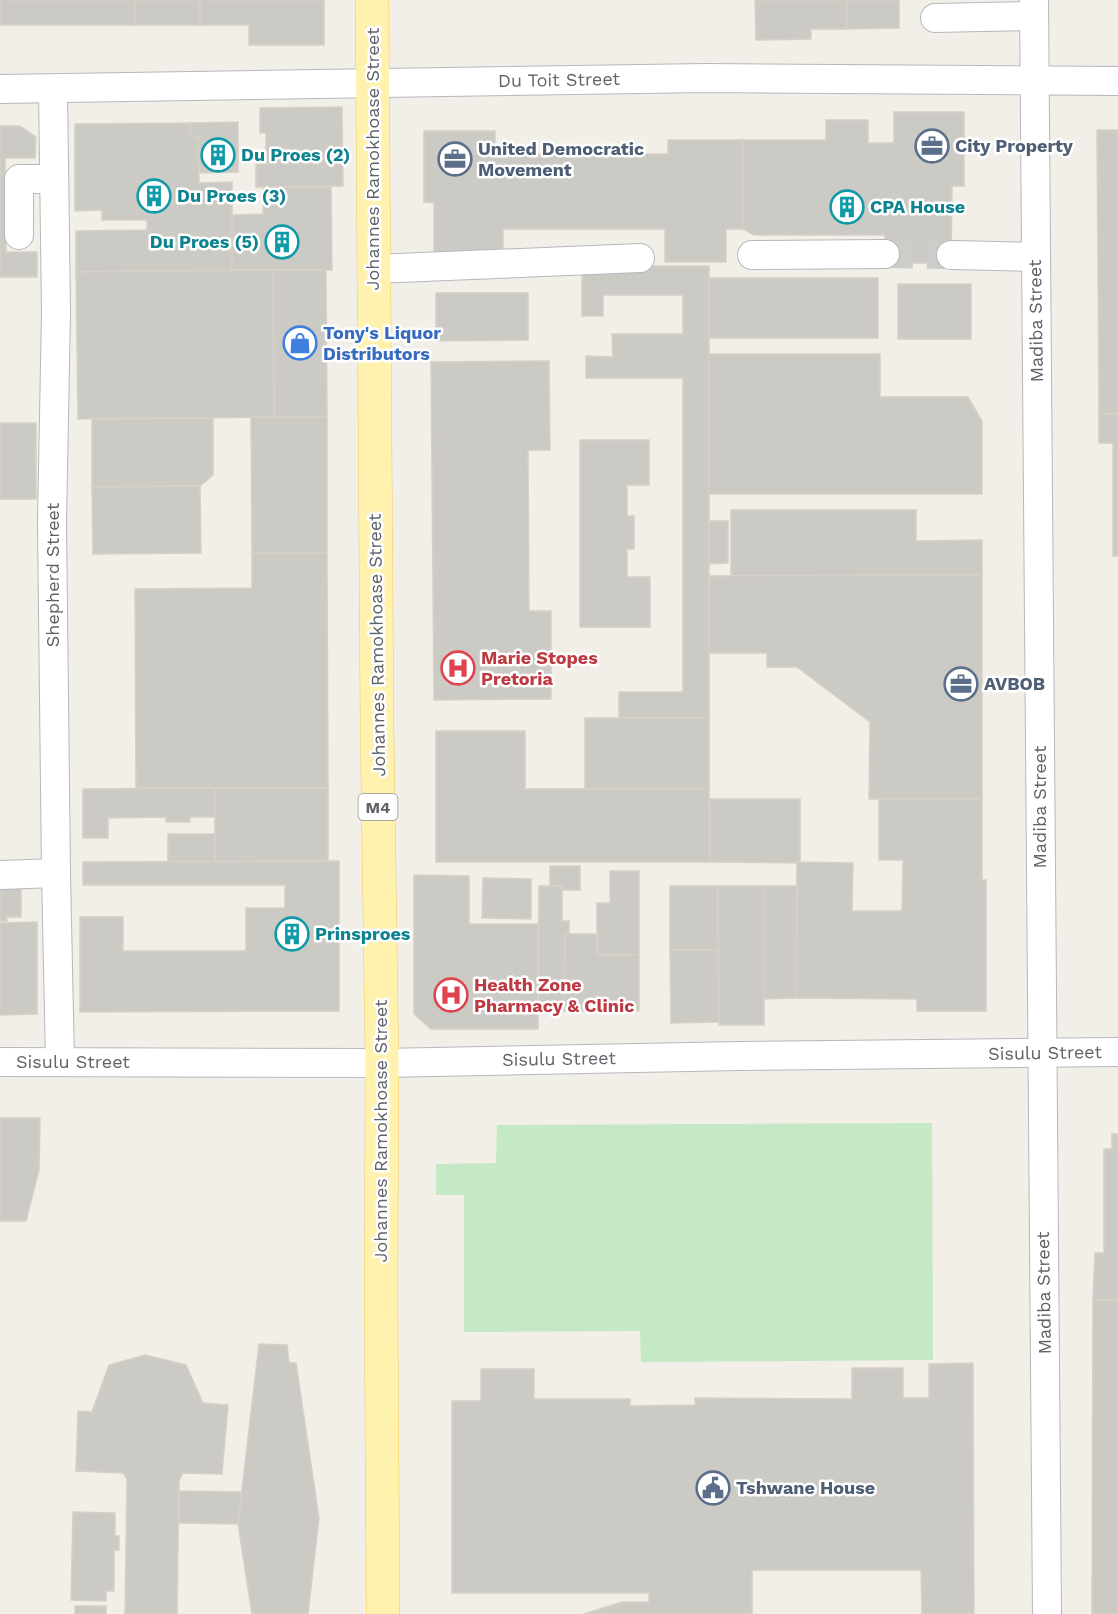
<svg xmlns="http://www.w3.org/2000/svg" width="1118" height="1614" font-family="'Work Sans',sans-serif">
<rect width="100%" height="100%" fill="#f1efe8"/>
<path fill="#c5e8c5" d="M932,1123L933,1360L641,1362L640,1331L464,1332V1195H436V1164L496,1163L497,1125Z"/>
<g fill="#cccac5" stroke="#d6d1c6" stroke-width="1.5">
<rect x="0" y="0" width="135" height="25"/>
<rect x="135" y="0" width="65" height="25"/>
<path d="M200,0H324V45H249V25H200Z"/>
<path d="M755,0H847V29H811V39L756,40Z"/>
<path d="M847,0H899V28L847,29Z"/>
<path d="M342,107L343,186L256,187V164L266,163V133H260V108Z"/>
<path d="M894,112H964V186H952L951,263H885V235H754L743,229V140H826V120H868V143H894Z"/>
<path d="M238,122V172L199,173L198,137H190V123Z"/>
<path d="M190,123V137H198L199,183L232,182V270L76,272V231L147,230V220H102V210L75,211V124Z"/>
<path d="M0,126H20L36,137L35,158H5L6,252H37V277H0Z"/>
<path d="M1097,130H1118V413L1099,414Z"/>
<path d="M424,131H495V154H668V140H743V229H726V262H665V229H503V254L434,262V203L424,202Z"/>
<path d="M263,187H331L332,270H232V215L263,214Z"/>
<path d="M582,266H709V718H619V692H683V378H586V356L613,357L612,334H683V295H603V316H582Z"/>
<path d="M273,270H326L327,417H274Z"/>
<path d="M273,270L274,417L78,419L76,272Z"/>
<rect x="709" y="278" width="169" height="60"/>
<rect x="898" y="284" width="73" height="55"/>
<path d="M436,293H528V340L436,341Z"/>
<path d="M709,354H880V397H968L982,421V494H709Z"/>
<path d="M549,361L550,450H528L529,611H551V699L434,700L431,362Z"/>
<path d="M1099,414H1118V556H1113V443H1099Z"/>
<path d="M251,417H327V553H252Z"/>
<path d="M213,418V475L200,486L92,487V419Z"/>
<rect x="0" y="423" width="36" height="76"/>
<path d="M580,440H649V485H627V516H634V549H627V577H650V627H580Z"/>
<path d="M200,486L201,553L93,554L92,487Z"/>
<path d="M731,510H916V541L982,540V575L731,576Z"/>
<path d="M709,521H728V563L709,564Z"/>
<path d="M252,553H327L328,788H136L135,589L252,588Z"/>
<path d="M982,575V799H869L870,722L797,667H767V653H709V576Z"/>
<rect x="585" y="718" width="124" height="71"/>
<path d="M436,731H525V789H709L710,862H436Z"/>
<path d="M215,788H328V861L215,862Z"/>
<path d="M215,788V817H190V822H166V817L108,818V838H83V789Z"/>
<path d="M710,799H800V863L710,862Z"/>
<path d="M879,799H982V880H986V1011H917V999L796,998L797,862L853,863L852,911H902L903,860H879Z"/>
<rect x="168" y="834" width="47" height="28"/>
<path d="M339,861V1011L80,1012V917H123V951H246V908H285V885H83V862Z"/>
<path d="M550,866H580V890H562V886H550Z"/>
<path d="M610,871H639V955H597V903H610Z"/>
<path d="M414,875L469,876V924H538V1029H431L414,1014Z"/>
<path d="M483,878L531,879V919L482,918Z"/>
<path d="M21,879V917H6L7,921H0V880Z"/>
<path d="M539,886H562V921H569V933L565,934L564,1011H538Z"/>
<rect x="670" y="886" width="48" height="64"/>
<path d="M718,886H764V1025H719Z"/>
<path d="M764,886H797L796,998L764,999Z"/>
<path d="M37,922V1014L0,1015V923Z"/>
<path d="M565,934H597V955H639V1011H564Z"/>
<path d="M670,950H718L719,1022L671,1023Z"/>
<path d="M0,1118H40L39,1170L26,1221H0Z"/>
<path d="M1112,1134H1118V1300H1093L1095,1253H1104V1149H1112Z"/>
<path d="M1093,1300H1118V1614H1092Z"/>
<path d="M259,1344L287,1345L289,1363H296L319,1518L308,1614H252L238,1524Z"/>
<path d="M145,1355L186,1365L203,1403L228,1405L222,1474L183,1473L179,1481L177,1614H125L127,1479L123,1473L76,1471L78,1411L92,1412L109,1365Z"/>
<path d="M973,1363L974,1614H922L921,1570H752V1614H584L622,1602H649V1593H452V1401H481V1369H534V1399H630V1406L695,1405V1398L852,1399V1368H903V1398H929V1364Z"/>
<path d="M179,1491L241,1492L238,1524L179,1523Z"/>
<path d="M73,1512L115,1513V1536H119V1550H114V1591H106V1601L71,1600Z"/>
<rect x="75" y="1606" width="31" height="8"/>
</g>
<g fill="none" stroke-linecap="round" stroke-linejoin="round">
<path stroke="#ccccc8" stroke-width="28" stroke-dasharray="28 14" stroke-linecap="butt" d="M885,254L951,255"/>
<g stroke="#b5b8bc" stroke-width="30">
<g id="minor">
<path d="M1034,0L1047,1614"/>
<path d="M935,18L1034,16"/>
<path d="M0,89L707,78L1118,81"/>
<path d="M53,89L56,312L52,522L56,873L60,1061"/>
<path d="M19,235V179H54"/>
<path d="M752,255L885,254"/>
<path d="M951,255L1036,257"/>
<path d="M374,269L640,258"/>
<path d="M0,875L56,873"/>
<path d="M0,1062L382,1063L740,1056L1118,1052"/>
</g>
</g>
<g stroke="#f2c960" stroke-width="34">
<path id="major" d="M372,0L377,725L382,1063L381,1292L383,1614"/>
</g>
<use href="#minor" stroke="#fff" stroke-width="28"/>
<use href="#major" stroke="#fff2af" stroke-width="33"/>
</g>
<defs>
<g id="office-ring" transform="scale(1.725)"><circle r="9.5" fill="#fff" stroke="#5c6f8a" stroke-width="1.5"/><path d="M-6-3h4V-5.5h4V-3h4V5H-6ZM-1-4.5V-3h2v-1.5ZM-6 0V1H6V0Z" fill="#5c6f8a"/></g>
<g id="building-ring" transform="scale(1.725)"><circle r="9.5" fill="#fff" stroke="#0f9aa8" stroke-width="1.5"/><path d="M-4-6H4V6H1V3H-1V6H-4ZM-2.5-4.3h1.7v1.8h-1.7ZM.8-4.3h1.7v1.8H.8ZM-2.5-1h1.7V.8h-1.7ZM.8-1h1.7V.8H.8Z" fill="#0f9aa8"/></g>
<g id="shop-ring" transform="scale(1.725)"><circle r="9.5" fill="#fff" stroke="#3f7fe0" stroke-width="1.5"/><path d="M-5-2.5h2.3a2.7 3.5 0 0 1 5.4 0H5L5.5 6h-11ZM-1.5-2.5h3a1.5 2.3 0 0 0-3 0Z" fill="#3f7fe0"/></g>
<g id="hospital-ring" transform="scale(1.725)"><circle r="9.5" fill="#fff" stroke="#e0444e" stroke-width="1.5"/><path d="M-5-5h3v3.5h4V-5h3V5h-3V1.5h-4V5h-3Z" fill="#e0444e"/></g>
<g id="civic-ring" transform="scale(1.725)"><circle r="9.5" fill="#fff" stroke="#5c6f8a" stroke-width="1.5"/><path d="M-.6-6.5H3V-4.5H.6V-3L4-1V1h2V6H-6V1h2V-1L-.6-3ZM-1.2 2.5V6h2.4V2.5Z" fill="#5c6f8a"/></g>
</defs>
<g fill-rule="evenodd">
<use href="#office-ring" x="932" y="146"/>
<use href="#building-ring" x="218" y="155"/>
<use href="#office-ring" x="455" y="159"/>
<use href="#building-ring" x="154" y="196"/>
<use href="#building-ring" x="847" y="207"/>
<use href="#building-ring" x="282" y="242"/>
<use href="#shop-ring" x="300" y="343"/>
<use href="#hospital-ring" x="458" y="668"/>
<use href="#office-ring" x="961" y="684"/>
<use href="#building-ring" x="292" y="934"/>
<use href="#hospital-ring" x="451" y="995"/>
<use href="#civic-ring" x="713" y="1488"/>
</g>
<g text-anchor="middle" stroke-width="5" stroke-linejoin="round" paint-order="stroke">
<rect fill="#fff" stroke="#8f9295" stroke-width="1.5" x="358.5" y="794" width="39" height="26" rx="4.5"/>
<g font-size="16" font-weight="bold" fill="#5f6368">
<text x="378" y="813">M4</text>
</g>
<g font-size="18" fill="#5f6368" stroke="#fff">
<text transform="translate(559 80) rotate(-1)" y="6">Du Toit Street</text>
<text transform="translate(373 159) rotate(-90)" y="6">Johannes Ramokhoase Street</text>
<text transform="translate(1036 321) rotate(-91)" y="6">Madiba Street</text>
<text transform="translate(53 575) rotate(-90)" y="6">Shepherd Street</text>
<text transform="translate(377 645) rotate(-91)" y="6">Johannes Ramokhoase Street</text>
<text transform="translate(1040 807) rotate(-90)" y="6">Madiba Street</text>
<text transform="translate(1045 1053) rotate(-1)" y="6">Sisulu Street</text>
<text transform="translate(559 1059) rotate(-1)" y="6">Sisulu Street</text>
<text x="73" y="1068">Sisulu Street</text>
<text transform="translate(381 1131) rotate(-90)" y="6">Johannes Ramokhoase Street</text>
<text transform="translate(1044 1293) rotate(-91)" y="6">Madiba Street</text>
</g>
<g font-size="18" font-weight="bold" fill="#4e5e75" stroke="#fff" text-anchor="start">
<text x="955" y="152">City Property</text>
<text x="478" y="155">United Democratic<tspan x="478" dy="21">Movement</tspan></text>
<text x="984" y="690">AVBOB</text>
<text x="736" y="1494">Tshwane House</text>
</g>
<g font-size="18" font-weight="bold" fill="#0d838f" stroke="#fff" text-anchor="start">
<text x="241" y="161">Du Proes (2)</text>
<text x="177" y="202">Du Proes (3)</text>
<text x="870" y="213">CPA House</text>
<text x="259" y="248" text-anchor="end">Du Proes (5)</text>
<text x="315" y="940">Prinsproes</text>
</g>
<g font-size="18" font-weight="bold" fill="#366cbe" stroke="#fff" text-anchor="start">
<text x="323" y="339">Tony's Liquor<tspan x="323" dy="21">Distributors</tspan></text>
</g>
<g font-size="18" font-weight="bold" fill="#be3a42" stroke="#fff" text-anchor="start">
<text x="481" y="664">Marie Stopes<tspan x="481" dy="21">Pretoria</tspan></text>
<text x="474" y="991">Health Zone<tspan x="474" dy="21">Pharmacy &amp; Clinic</tspan></text>
</g>
</g>
</svg>
